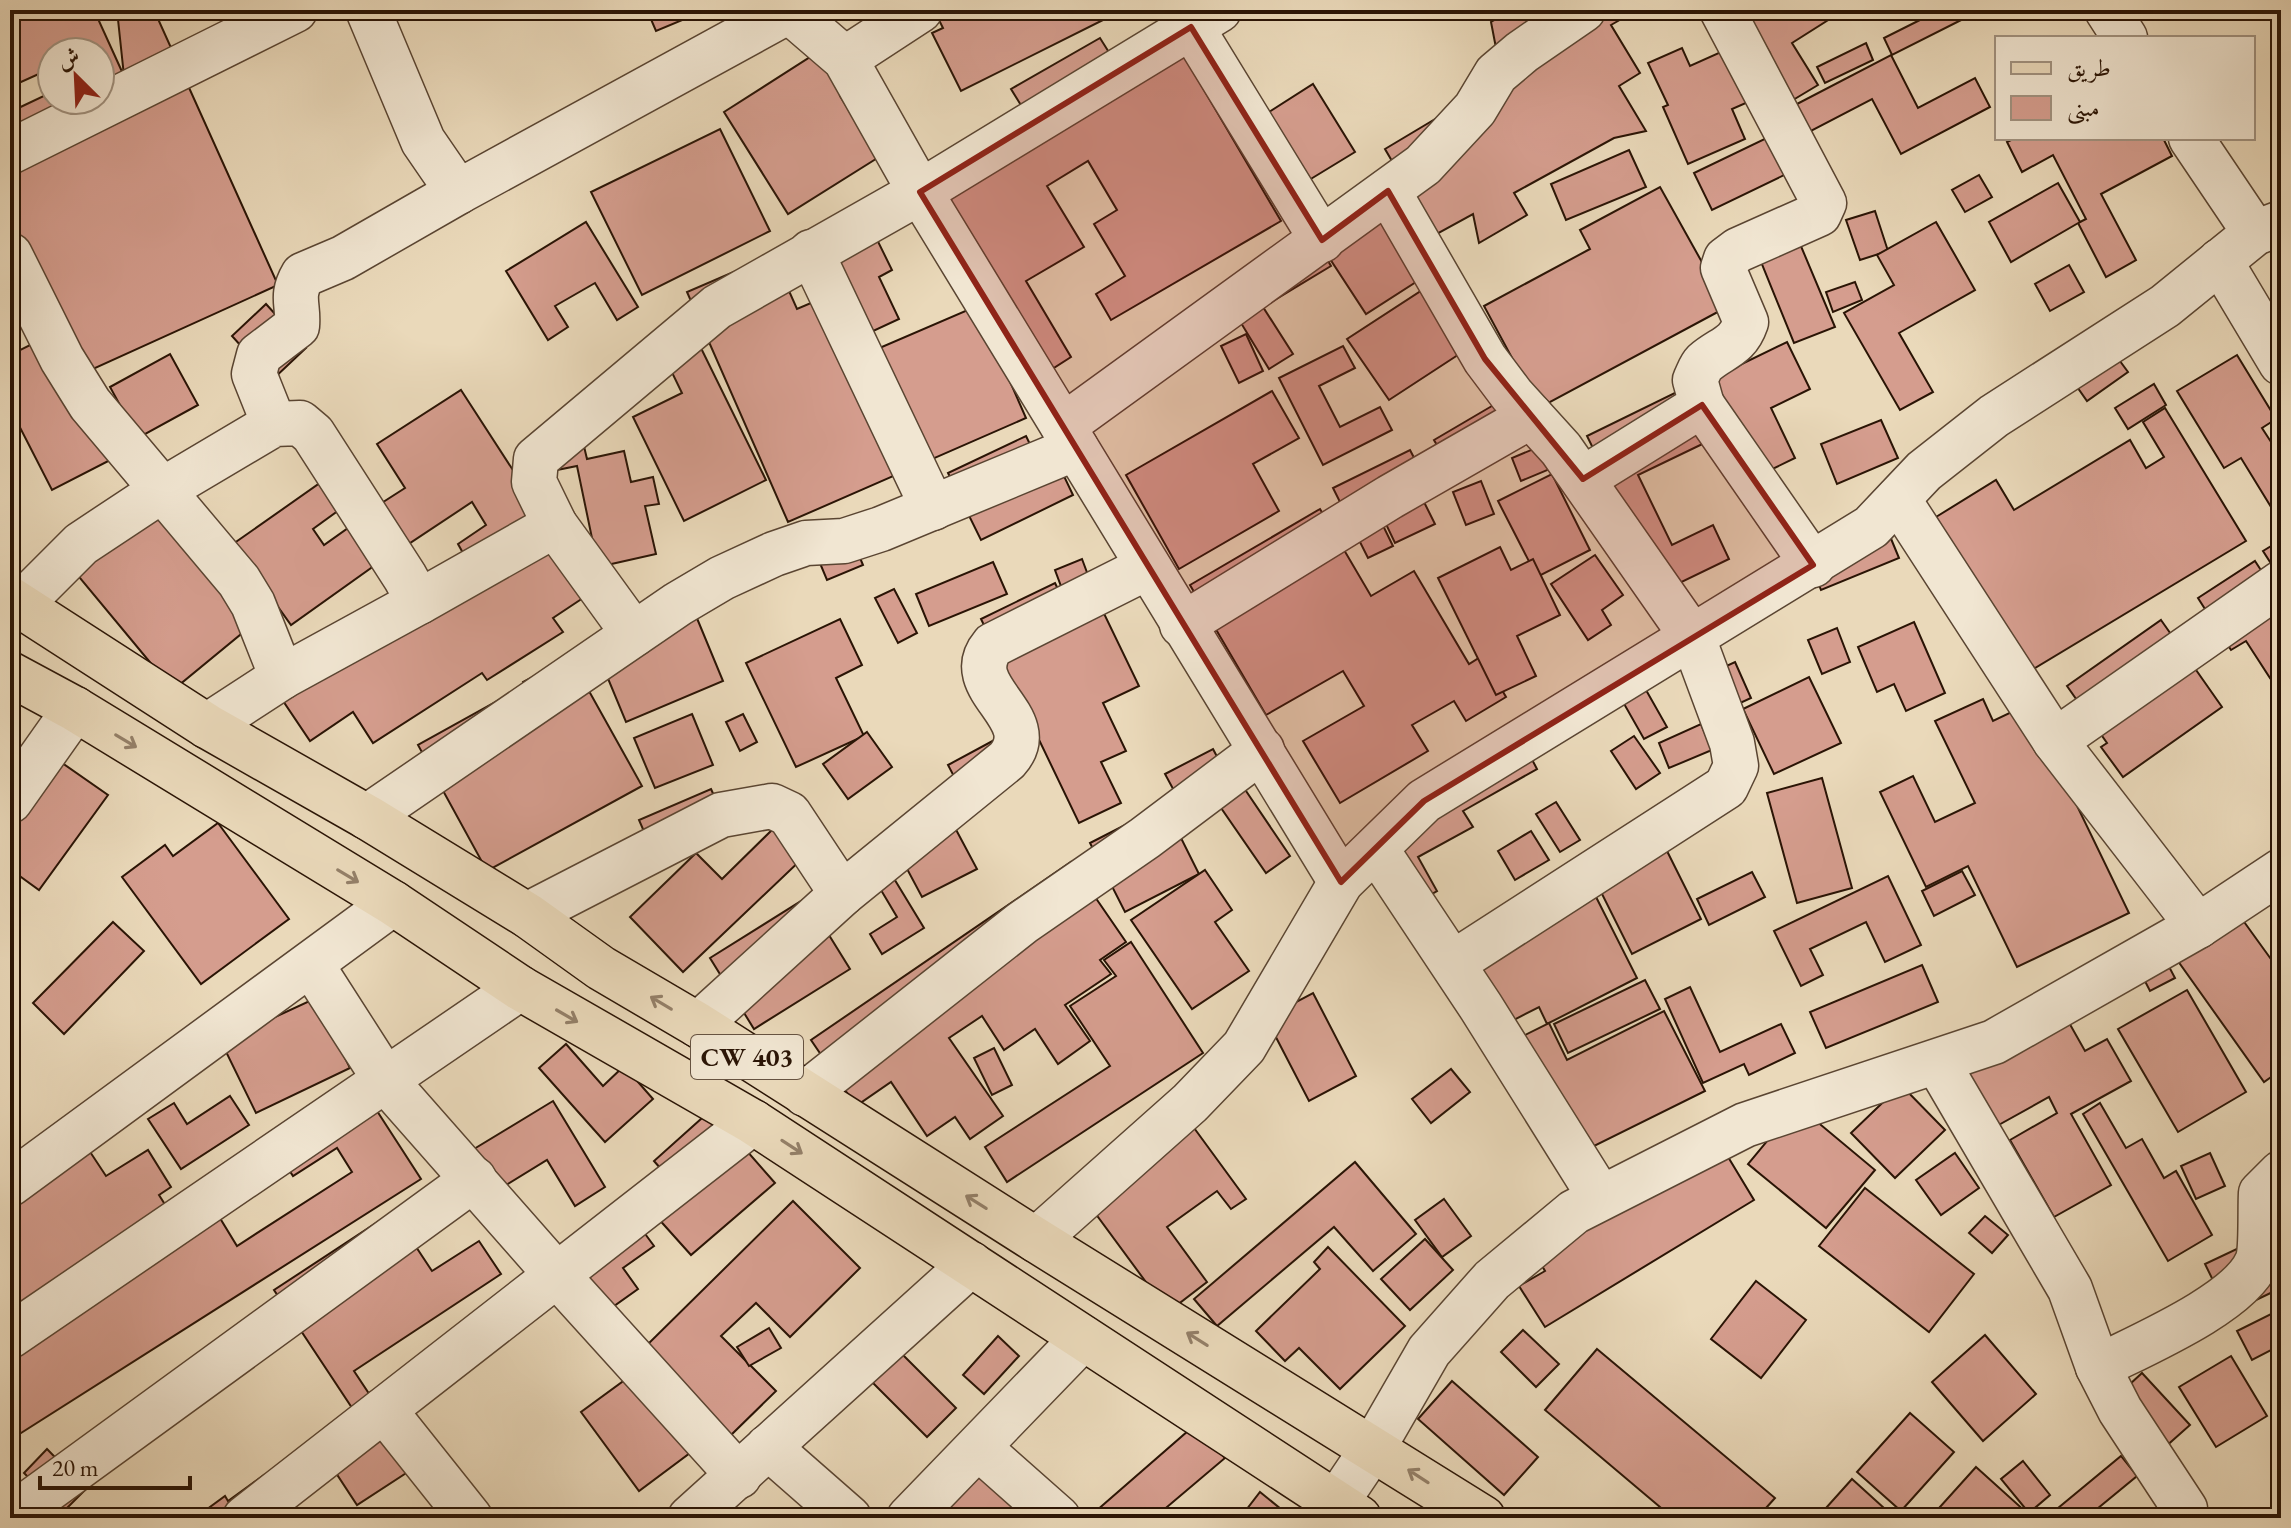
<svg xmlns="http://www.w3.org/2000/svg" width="2291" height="1528" font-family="'EB Garamond',Amiri,serif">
<rect width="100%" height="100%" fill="#ead9ba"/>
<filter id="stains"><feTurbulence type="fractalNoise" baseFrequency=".0025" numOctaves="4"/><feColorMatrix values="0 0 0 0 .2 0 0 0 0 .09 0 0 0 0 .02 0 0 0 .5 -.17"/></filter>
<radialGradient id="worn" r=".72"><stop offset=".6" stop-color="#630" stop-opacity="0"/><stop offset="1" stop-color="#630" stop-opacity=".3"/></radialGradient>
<g fill="#d59d8e" stroke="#2a1405" stroke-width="2">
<path d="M10,10H94L124,76L117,10H154L278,285L82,374L52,307L10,325V112L52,92V100H100V52H52V68L10,87Z"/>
<path d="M647,10H690L692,16L656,31Z"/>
<path d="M934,10H1123L961,91L932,33L943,28Z"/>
<path d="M1512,10H1637L1611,25L1640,73L1619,86L1646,131L1614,138L1514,193L1527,215L1479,243L1473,214L1435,235L1385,149L1502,79L1491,22Z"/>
<path d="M1743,10H1844L1792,43L1818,85L1788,103L1760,59L1770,53Z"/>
<path d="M1915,10H1981L1892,55L1884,38L1920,20Z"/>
<path d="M1169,30L1281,221L1111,320L1096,294L1125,276L1094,224L1117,210L1088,161L1047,186L1084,247L1026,281L1071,357L1049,371L939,185L1035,128L1011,89L1100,38L1115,62Z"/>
<path d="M1741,43L1764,95L1732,109L1745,139L1688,164L1663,107L1668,105L1648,63L1682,48L1690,66Z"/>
<path d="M1866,43L1873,60L1825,83L1817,67Z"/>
<path d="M818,52L844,93L840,96L879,157L788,214L724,112Z"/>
<path d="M1891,55L1918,108L1975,78L1990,107L1901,154L1872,99L1809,132L1795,105Z"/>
<path d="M1313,84L1355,152L1296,188L1255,121Z"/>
<path d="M1794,125L1811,162L1712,210L1694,173Z"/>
<path d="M720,129L770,231L642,295L591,192Z"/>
<path d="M2015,138H2163L2172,156L2101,194L2136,260L2106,277L2078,223L2086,219L2053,155L2022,172L2007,142Z"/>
<path d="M1629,150L1646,187L1566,220L1551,184Z"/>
<path d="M1979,175L1992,197L1965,212L1952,190Z"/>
<path d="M2058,183L2080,222L2011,262L1989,222Z"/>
<path d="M1660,187L1727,307L1539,408L1484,306L1590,249L1580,230Z"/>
<path d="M1378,194L1430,273L1366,314L1315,236Z"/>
<path d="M860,205L892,270L879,277L899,319L856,339L804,233Z"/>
<path d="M1875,211L1888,251L1860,260L1846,220Z"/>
<path d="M586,222L638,307L617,320L595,283L555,306L568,327L548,340L506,271Z"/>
<path d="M1936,222L1975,290L1899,333L1933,392L1900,410L1844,313L1894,285L1877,255Z"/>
<path d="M1795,232L1835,327L1794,343L1757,252Z"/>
<path d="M1317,242L1331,266L1263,307L1293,354L1269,369L1241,323Z"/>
<path d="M773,255L797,309L818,300L861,356L977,306L1026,418L788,522L687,292Z"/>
<path d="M2069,265L2084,292L2050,311L2035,284Z"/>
<path d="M1855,282L1862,300L1833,312L1826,292Z"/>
<path d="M1427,287L1467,349L1389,400L1347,339Z"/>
<path d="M266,304L306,348L272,380L232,336Z"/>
<path d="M58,331L120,455L52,490L10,408V355Z"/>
<path d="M1246,334L1263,371L1239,383L1221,346Z"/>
<path d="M697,340L766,480L684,521L633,417L682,393L664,356Z"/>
<path d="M1787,342L1810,389L1771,408L1795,458L1760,475L1713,378Z"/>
<path d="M1343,346L1355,368L1319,386L1340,427L1380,407L1392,430L1323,465L1279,378Z"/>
<path d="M2114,353L2128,372L2087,401L2059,361Z"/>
<path d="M170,354L198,405L138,438L110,387Z"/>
<path d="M2237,355L2276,419L2262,428L2273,445L2281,440L2279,520L2241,458L2224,468L2177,391Z"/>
<path d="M2154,384L2166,405L2128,429L2115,408Z"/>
<path d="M1691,385L1717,437L1638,475L1672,545L1713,525L1729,559L1663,591L1587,436Z"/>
<path d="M461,390L592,592L553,618L563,632L487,680L482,673L373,743L353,712L310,741L269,680L463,553L458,544L486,525L472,502L404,547L377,506L405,488L377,444Z"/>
<path d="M1272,391L1299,438L1253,464L1279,511L1179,569L1126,475Z"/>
<path d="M1497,403L1508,422L1445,459L1434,440Z"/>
<path d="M2165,408L2246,541L2030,671L1936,517L1996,480L2014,510L2130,440L2146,468L2164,457L2143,422Z"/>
<path d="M1881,420L1898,458L1837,484L1821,444Z"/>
<path d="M578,421L587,459L624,451L631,482L653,477L659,504L645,506L656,554L598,567L577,466L547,472Z"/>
<path d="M1026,436L1038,461L1053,453L1073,495L981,540L948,473Z"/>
<path d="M1560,438L1569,461L1521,481L1512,458Z"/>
<path d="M1410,450L1422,473L1370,499L1393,546L1368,558L1333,488Z"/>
<path d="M1552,474L1590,550L1537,577L1498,501Z"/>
<path d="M327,478L346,505L313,529L324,545L358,521L385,558L291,625L233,544Z"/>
<path d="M1481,481L1494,514L1466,525L1453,492Z"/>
<path d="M1414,482L1435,524L1395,543L1375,501Z"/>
<path d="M134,483L252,625L173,690L55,548Z"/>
<path d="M1320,509L1371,596L1414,571L1469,664L1482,656L1506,697L1466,721L1454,701L1412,725L1428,751L1340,803L1303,741L1364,706L1343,671L1266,715L1190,585Z"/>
<path d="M845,522L863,565L827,580L809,537Z"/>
<path d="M1887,529L1899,558L1821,590L1810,561Z"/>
<path d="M2281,540V579L2263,551Z"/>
<path d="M1500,547L1511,570L1533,559L1560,615L1517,636L1536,676L1496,695L1438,578Z"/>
<path d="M1595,555L1623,595L1602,610L1611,625L1588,640L1551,584Z"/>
<path d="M1082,559L1095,594L1068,605L1055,570Z"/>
<path d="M2255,561L2281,601V670L2270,678L2246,641L2231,650L2198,598Z"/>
<path d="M993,562L1007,594L929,626L916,594Z"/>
<path d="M1055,583L1069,612L1097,599L1139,686L1103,703L1126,751L1101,762L1121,803L1079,823L981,619Z"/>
<path d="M894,589L917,633L898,643L875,598Z"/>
<path d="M689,599L723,681L626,722L592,640Z"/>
<path d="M840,619L862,665L836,678L864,736L796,767L746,663Z"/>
<path d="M2161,620L2222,707L2123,777L2101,747L2107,743L2067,686Z"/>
<path d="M1914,622L1945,693L1906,711L1894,684L1877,692L1858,647Z"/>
<path d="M1837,628L1850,662L1822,674L1808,640Z"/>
<path d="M570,657L642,786L487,871L418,745L524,686L523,682Z"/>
<path d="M1735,662L1751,698L1725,710L1709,674Z"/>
<path d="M1809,677L1841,743L1774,774L1743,709Z"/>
<path d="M1646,690L1667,727L1644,739L1623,702Z"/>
<path d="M1983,699L1993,721L2020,708L2050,750L2129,913L2017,967L1968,866L1926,887L1880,792L1913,776L1935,822L1975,803L1935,721Z"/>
<path d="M692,714L713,765L655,788L634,738Z"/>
<path d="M743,714L757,742L740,751L726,722Z"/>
<path d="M1701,724L1712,750L1669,768L1659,743Z"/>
<path d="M1517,731L1537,769L1463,811L1473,827L1418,857L1437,891L1407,908L1364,831Z"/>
<path d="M867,732L892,767L848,799L823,764Z"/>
<path d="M1634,736L1660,773L1636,789L1611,751Z"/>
<path d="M1000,737L959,786L948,765Z"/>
<path d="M1213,749L1233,787L1171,818L1199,874L1125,912L1090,843L1178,798L1165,774Z"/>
<path d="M55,758L108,795L39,890L10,869V821Z"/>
<path d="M1822,778L1852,888L1797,903L1767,793Z"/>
<path d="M1244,788L1290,856L1266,873L1219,805Z"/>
<path d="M711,789L724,818L652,850L639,820Z"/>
<path d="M1556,802L1580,840L1560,852L1536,814Z"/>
<path d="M218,823L289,919L201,984L122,877L165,845L173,856Z"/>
<path d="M953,824L977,869L922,897L898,852Z"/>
<path d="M777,825L806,855L683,972L630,917L696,853L722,879Z"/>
<path d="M1531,831L1549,860L1515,880L1498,851Z"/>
<path d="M1663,843L1701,919L1632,954L1594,878Z"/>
<path d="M1071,862L1126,942L1100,960L1111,974L1065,1005L1090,1041L1058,1064L1035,1029L1004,1050L982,1016L949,1038L1003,1116L970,1139L955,1117L927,1136L891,1082L856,1106L811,1040Z"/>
<path d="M1205,870L1232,910L1215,922L1249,971L1192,1009L1131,920Z"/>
<path d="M1962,871L1975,895L1934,916L1922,891Z"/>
<path d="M890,872L924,928L882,954L870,934L897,917L875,880Z"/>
<path d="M1752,872L1765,897L1709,925L1697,899Z"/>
<path d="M1888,876L1921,945L1885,962L1866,922L1810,949L1823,975L1801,986L1774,931Z"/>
<path d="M1592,889L1637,978L1547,1024L1539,1007L1508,1023L1470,950Z"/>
<path d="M806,898L850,969L754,1029L710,958Z"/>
<path d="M2242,919L2281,973V1070L2264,1082L2158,933Z"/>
<path d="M113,922L144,951L64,1034L33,1003Z"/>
<path d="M2155,940L2175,978L2150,991L2130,952Z"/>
<path d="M1131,942L1203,1053L1007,1182L985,1147L1110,1066L1070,1006L1116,976L1104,960Z"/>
<path d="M1922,965L1938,1002L1826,1048L1810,1012Z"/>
<path d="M1645,980L1660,1009L1568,1053L1554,1024Z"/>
<path d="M1690,987L1720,1052L1781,1024L1795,1053L1749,1075L1744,1064L1703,1083L1665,999Z"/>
<path d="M2187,990L2246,1092L2178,1132L2118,1029Z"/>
<path d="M1313,993L1356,1076L1309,1101L1266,1018Z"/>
<path d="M262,994L273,1018L316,998L350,1068L256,1113L210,1019Z"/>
<path d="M1664,1011L1705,1091L1580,1153L1521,1037L1549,1023L1567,1060Z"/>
<path d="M2063,1012L2085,1051L2107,1039L2131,1081L2071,1114L2111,1185L2054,1217L2010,1140L2057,1113L2049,1097L1995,1127L1962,1069Z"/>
<path d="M566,1044L603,1086L624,1066L653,1099L605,1142L539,1068Z"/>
<path d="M994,1048L1012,1085L992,1095L974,1058Z"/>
<path d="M1451,1069L1470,1092L1431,1123L1412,1099Z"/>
<path d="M357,1080L421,1179L10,1440V1166L73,1126L106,1176L148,1150L171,1187L159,1195L166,1206L215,1210L237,1246L352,1172L337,1148L293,1176L268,1137Z"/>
<path d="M1901,1085L1945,1130L1895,1178L1851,1133Z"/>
<path d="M230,1096L249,1125L181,1169L148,1119L174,1103L187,1124Z"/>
<path d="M553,1101L605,1187L575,1206L547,1160L493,1193L469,1152Z"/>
<path d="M2100,1103L2126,1148L2142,1139L2164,1178L2176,1171L2212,1235L2168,1261L2083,1114Z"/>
<path d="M1797,1105L1875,1170L1826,1228L1748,1164Z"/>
<path d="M1178,1106L1246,1199L1231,1209L1217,1191L1167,1227L1207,1282L1168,1312L1073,1183Z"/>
<path d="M711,1110L775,1183L691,1255L656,1216L682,1193L654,1161Z"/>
<path d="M1716,1137L1754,1200L1545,1327L1519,1286L1545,1271L1532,1249Z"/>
<path d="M1955,1153L1979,1188L1941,1215L1916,1180Z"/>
<path d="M2210,1153L2225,1186L2196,1199L2181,1166Z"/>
<path d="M1355,1162L1416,1234L1373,1271L1334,1227L1217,1326L1194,1299Z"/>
<path d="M1865,1188L1974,1274L1929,1332L1819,1246Z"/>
<path d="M1444,1199L1471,1236L1442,1257L1415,1220Z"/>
<path d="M793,1201L860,1268L790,1337L756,1303L721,1336L776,1391L730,1436L643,1349Z"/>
<path d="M626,1208L654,1246L623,1268L638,1289L607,1311L566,1251Z"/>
<path d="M393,1212L432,1271L479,1241L501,1274L354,1371L417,1466L357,1505L319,1447L360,1420L274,1290Z"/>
<path d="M1985,1216L2008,1235L1992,1253L1969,1233Z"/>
<path d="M2281,1228V1288L2229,1313L2205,1264Z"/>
<path d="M1425,1239L1453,1270L1410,1310L1381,1279Z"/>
<path d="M1328,1247L1405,1326L1340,1389L1299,1348L1285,1361L1256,1331L1320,1269L1314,1262Z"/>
<path d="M1756,1281L1806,1320L1761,1378L1711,1339Z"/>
<path d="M2281,1309V1345L2252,1360L2237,1331Z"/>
<path d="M769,1328L781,1348L749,1366L737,1347Z"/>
<path d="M1523,1330L1559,1364L1536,1387L1501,1352Z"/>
<path d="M1985,1335L2036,1394L1983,1441L1932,1382Z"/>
<path d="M998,1336L1019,1356L984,1394L963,1375Z"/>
<path d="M893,1345L956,1408L927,1437L864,1374Z"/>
<path d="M1597,1349L1775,1498L1757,1518H1673L1545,1410Z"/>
<path d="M2231,1356L2267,1416L2216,1447L2179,1387Z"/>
<path d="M644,1366L702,1444L639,1491L581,1412Z"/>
<path d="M2142,1373L2190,1425L2164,1448L2116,1397Z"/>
<path d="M1452,1381L1538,1457L1504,1495L1418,1419Z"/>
<path d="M1910,1413L1954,1452L1901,1511L1857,1472Z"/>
<path d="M1196,1424L1225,1458L1154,1518H1088Z"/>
<path d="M968,1446L1036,1518H899Z"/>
<path d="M47,1449L86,1489L63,1512L24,1473Z"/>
<path d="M2121,1456L2137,1476L2086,1518H2046Z"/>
<path d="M2023,1461L2050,1495L2029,1513L2001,1479Z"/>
<path d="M1976,1467L2026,1512L2021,1518H1930Z"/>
<path d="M264,1475L294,1518H195L225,1496L228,1501Z"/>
<path d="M1852,1479L1895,1518H1817Z"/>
<path d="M1260,1492L1292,1518H1240Z"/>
</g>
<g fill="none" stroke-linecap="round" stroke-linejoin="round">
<g stroke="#5a4532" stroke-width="47">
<g id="street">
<path d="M368,10L423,141L458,192L789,11"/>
<path d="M788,10L845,59L920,192L1341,882"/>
<path d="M1181,10L1322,240"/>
<path d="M2107,10L2125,38"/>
<path d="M845,59L920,10"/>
<path d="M2191,138L2255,233"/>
<path d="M10,152L295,10"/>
<path d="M1388,191L1485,359L1512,395L1561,449L1693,638L1732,743L1736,766L1726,787L1453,963"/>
<path d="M811,252L933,508"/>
<path d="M10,255L62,359L90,404L239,581L253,604L282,677L207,726"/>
<path d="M2220,261L2281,363"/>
<path d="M1702,405L1813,565"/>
<path d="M274,424L254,374L259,355L297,326C299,304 290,297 303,275L343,258L458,192"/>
<path d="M1063,426L1423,165L1475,109L1496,74L1522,52L1583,10"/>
<path d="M1583,479L1702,405L1695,380C1698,374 1700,367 1704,363C1722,347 1737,348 1746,322L1723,268L1726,259L1738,250L1819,214L1824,203L1722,10"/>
<path d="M1898,499L2055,741L2198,926"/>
<path d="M21,604L81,544L161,491L274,424L300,423L313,434L405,577L419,602L555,525"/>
<path d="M1182,625L1390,497L1531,416"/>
<path d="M634,634L555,525L534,482L536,459L717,307L920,192L1219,10"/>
<path d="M282,677L419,602"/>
<path d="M2055,741L2281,583"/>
<path d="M10,801L75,709"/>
<path d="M367,817L678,604L722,578L774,554L806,543L844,541L881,529L1076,448"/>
<path d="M1376,849L1481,1007L1600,1197"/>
<path d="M527,915L721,815L772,806L789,814L842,894"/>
<path d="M311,964L386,1081L556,1274L739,1476"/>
<path d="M698,1025L842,894L1007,760C1045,717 957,688 993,645L1148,567"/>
<path d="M1937,1062L2070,1289L2098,1367L2120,1410L2185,1509L2176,1518"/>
<path d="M805,1094L1022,923L1145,838L1262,750"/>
<path d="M10,1184L393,903"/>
<path d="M1036,1240L1190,1103L1244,1047L1341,882L1424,801L1871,527L1924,471L1994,416L2165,306L2255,233L2281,223"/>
<path d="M10,1336L520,988"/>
<path d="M2098,1367C2139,1346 2239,1304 2257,1262C2262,1250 2260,1209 2261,1193L2281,1173"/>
<path d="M384,1410L470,1518"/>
<path d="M768,1447L849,1518"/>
<path d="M979,1448L1058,1518"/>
<path d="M1336,1503L1373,1448L1429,1351L1492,1280L1574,1212L1745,1125L1994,1042L2198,926L2281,871"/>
<path d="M10,1517L474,1179"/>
<path d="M245,1518L753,1122"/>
<path d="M690,1518L971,1264"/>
<path d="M909,1518L1083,1338"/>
</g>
</g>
<g stroke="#2a1405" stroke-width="47">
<g id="primary">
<path d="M10,599L207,726L367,817L527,915L601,968L698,1025L1036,1240L1483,1518"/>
<path d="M10,674L75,709L393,903L520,988L753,1122L1359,1518"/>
</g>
</g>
<use href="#street" stroke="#f1e6d2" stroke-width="44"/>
<use href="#primary" stroke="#ead9ba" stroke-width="44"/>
</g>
<defs><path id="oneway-shaft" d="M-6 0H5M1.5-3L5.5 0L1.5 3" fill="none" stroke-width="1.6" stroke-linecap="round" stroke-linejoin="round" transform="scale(2)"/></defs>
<g stroke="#948069">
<use href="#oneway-shaft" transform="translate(126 741) rotate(31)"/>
<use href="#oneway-shaft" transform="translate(348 876) rotate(31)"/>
<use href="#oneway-shaft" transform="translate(661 1003) rotate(-149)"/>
<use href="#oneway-shaft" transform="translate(567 1016) rotate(30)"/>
<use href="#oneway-shaft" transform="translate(792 1147) rotate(33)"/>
<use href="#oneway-shaft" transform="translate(976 1202) rotate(-148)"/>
<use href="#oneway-shaft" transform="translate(1197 1339) rotate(-148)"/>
<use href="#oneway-shaft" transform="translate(1418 1476) rotate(-147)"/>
</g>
<path fill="#8f2418" fill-opacity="0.2" stroke="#8f2418" stroke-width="6" stroke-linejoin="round" d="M1191,27L1322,240L1388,191L1485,359L1583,479L1702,405L1813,565L1424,801L1341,882L920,192Z"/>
<g text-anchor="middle" stroke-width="8" stroke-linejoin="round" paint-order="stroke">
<rect fill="#f1e6d2" stroke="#665342" stroke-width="2" x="691" y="1035" width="112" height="44" rx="6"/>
<g font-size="26" font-weight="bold" fill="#2a1405">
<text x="747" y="1066">CW 403</text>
</g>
</g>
<rect width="2291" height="1528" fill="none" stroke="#ead9ba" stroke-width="40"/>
<rect x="12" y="12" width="2267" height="1504" fill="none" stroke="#2a1405" stroke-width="4"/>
<rect x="20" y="20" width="2251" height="1488" fill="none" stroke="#2a1405" stroke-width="2"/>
<rect x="1995" y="36" width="260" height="104" fill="#f1e6d2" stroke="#a19280" stroke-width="2"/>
<rect x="2011" y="62" width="40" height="12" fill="#ead9ba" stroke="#a19280" stroke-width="2"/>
<text x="2067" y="76" font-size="24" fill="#2a1405">طريق</text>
<rect x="2011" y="96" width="40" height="24" fill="#d59d8e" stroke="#a19280" stroke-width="2"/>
<text x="2067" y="116" font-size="24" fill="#2a1405">مبنى</text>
<g transform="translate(76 76) rotate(336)"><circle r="38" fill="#f1e6d2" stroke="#a19280" stroke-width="2"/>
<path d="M0-6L14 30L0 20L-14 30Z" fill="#8f2418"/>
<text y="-12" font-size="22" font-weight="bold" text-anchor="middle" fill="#2a1405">ش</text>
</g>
<path d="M40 1476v12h150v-12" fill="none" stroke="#2a1405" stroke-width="4"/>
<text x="52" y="1476" font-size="24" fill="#2a1405" stroke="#f1e6d2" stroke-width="6" paint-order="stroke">20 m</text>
<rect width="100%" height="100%" filter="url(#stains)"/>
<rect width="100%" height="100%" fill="url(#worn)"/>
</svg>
